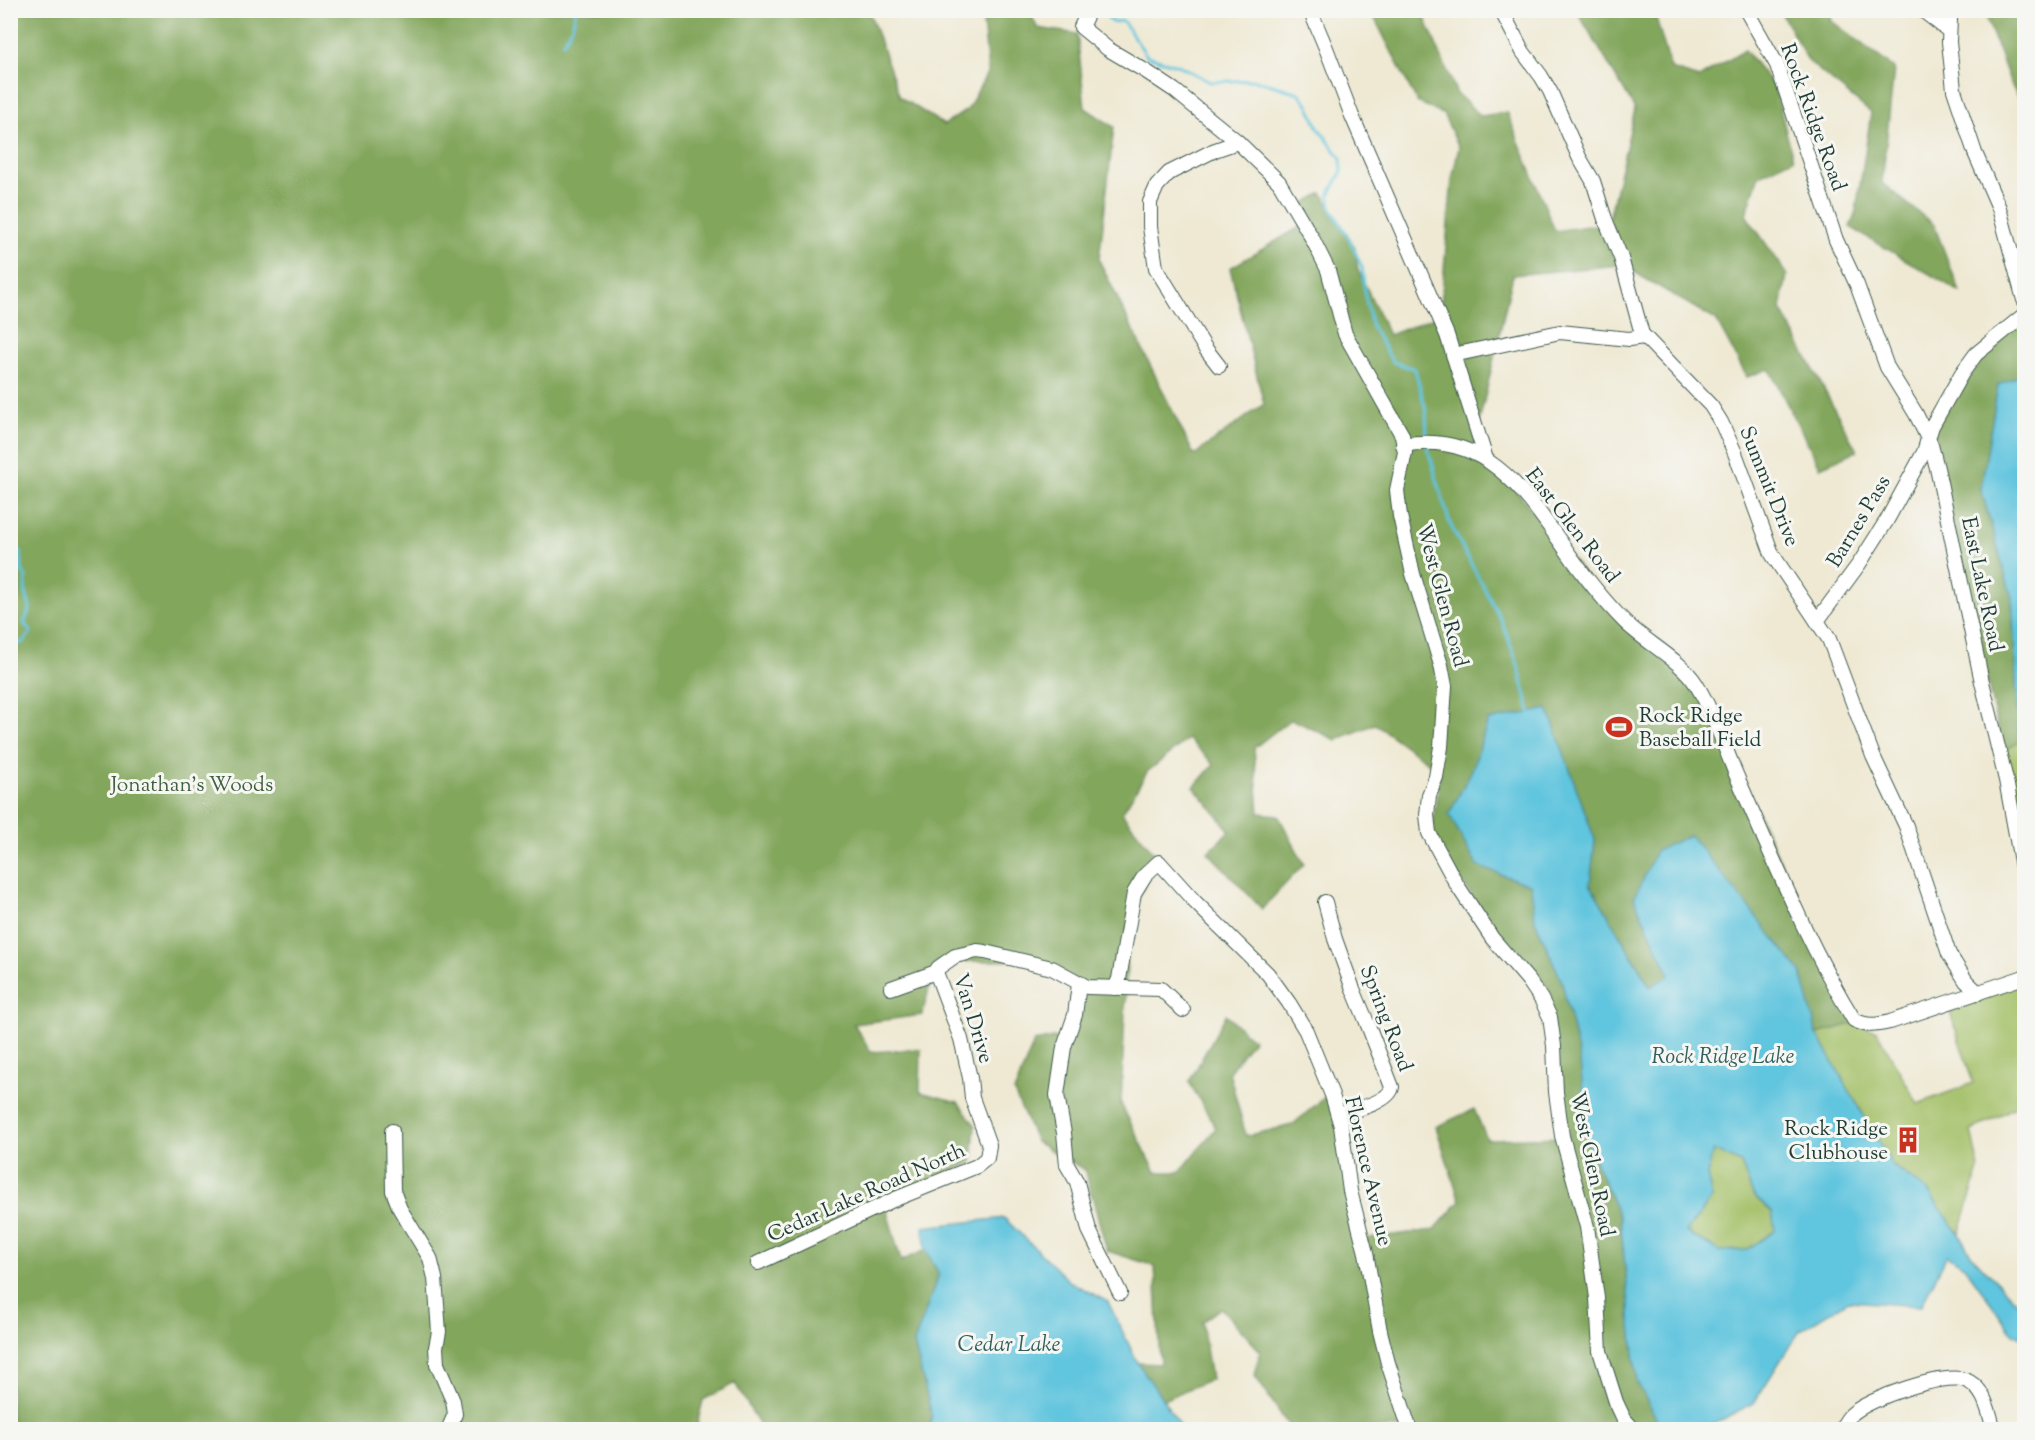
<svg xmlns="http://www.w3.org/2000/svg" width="2035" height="1440" font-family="'Sorts Mill Goudy',serif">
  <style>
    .green { fill: #a3bf66; stroke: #617e4d; stroke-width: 1.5 }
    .forest { fill: #82a65b; stroke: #507248; stroke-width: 1.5; fill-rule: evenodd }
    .water { fill: #61c5de; stroke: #408189; stroke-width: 1.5; fill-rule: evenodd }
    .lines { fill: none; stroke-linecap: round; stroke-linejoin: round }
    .stream { stroke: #61c5de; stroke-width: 3 }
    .minor-casing { stroke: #3e574c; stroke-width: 16 }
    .minor { stroke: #fff; stroke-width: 14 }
    .labels { text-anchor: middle; stroke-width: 6; stroke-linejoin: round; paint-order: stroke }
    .street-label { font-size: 21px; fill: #1f3d34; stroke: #f6f6f2 }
    .poi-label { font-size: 21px; fill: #1f3d34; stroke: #f6f6f2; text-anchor: start }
    .park-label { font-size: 21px; fill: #405e40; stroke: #f6f6f2 }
    .water-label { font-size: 22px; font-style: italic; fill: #305f5e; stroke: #f6f6f2 }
  </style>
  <rect width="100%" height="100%" fill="#f6f6f2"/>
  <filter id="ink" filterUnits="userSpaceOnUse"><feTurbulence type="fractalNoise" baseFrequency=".0167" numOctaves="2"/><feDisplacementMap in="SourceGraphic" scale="12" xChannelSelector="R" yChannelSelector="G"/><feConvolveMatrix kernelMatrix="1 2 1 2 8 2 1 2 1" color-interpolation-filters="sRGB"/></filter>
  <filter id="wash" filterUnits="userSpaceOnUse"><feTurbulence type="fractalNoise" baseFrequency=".008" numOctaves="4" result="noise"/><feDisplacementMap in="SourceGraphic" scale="24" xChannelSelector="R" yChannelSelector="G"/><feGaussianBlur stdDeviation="1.35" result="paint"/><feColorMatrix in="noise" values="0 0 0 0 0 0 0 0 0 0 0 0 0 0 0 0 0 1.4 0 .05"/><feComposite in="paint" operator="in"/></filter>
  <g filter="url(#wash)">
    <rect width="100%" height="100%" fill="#efe9d3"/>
    <g class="green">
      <polygon points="2019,742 2024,745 2024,860 2003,751"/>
      <polygon points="2024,982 2024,1102 1971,1131 1979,1169 1959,1234 1928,1191 1892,1165 1817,1034 1855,1023 1877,1031 1918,1104 1973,1083 1948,1006"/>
      <polygon points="1713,1150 1741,1163 1753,1195 1772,1212 1776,1231 1746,1250 1719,1251 1686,1232 1712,1198 1707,1175"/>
    </g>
    <g class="forest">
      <path d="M10 11H869L900 97 944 125 968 109 988 71 982 11H1029L1038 28 1077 34 1085 108 1114 127 1099 260 1194 455 1264 404 1230 268 1305 224 1296 208 1322 193 1355 248 1358 270 1389 335 1440 315 1452 179 1459 147 1443 114 1417 102 1371 11H1422L1457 94 1481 116 1507 112 1555 231 1608 223 1635 109 1577 11H1654L1671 69 1699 78 1745 50 1775 88 1793 159 1759 175 1746 215 1787 274 1781 309 1857 451 1820 467 1769 369 1747 377 1716 320 1622 265 1513 275 1475 440 1613 609 1697 681 1855 1023 1817 1034 1801 972 1634 898 1670 975 1651 988 1590 884 1595 840 1548 709 1488 721 1472 770 1449 814 1477 866 1531 885 1535 920 1562 982 1580 1061 1588 1144 1620 1218 1637 1382 1663 1429 1290 1428 1255 1376 1260 1351 1221 1308 1202 1322 1211 1379 1163 1400 1138 1363 1160 1364 1155 1266 1107 1251 1085 1170 1036 1142 1014 1092 1034 1042 1063 1036 1075 979 1035 960 936 962 922 1015 854 1024 871 1052 921 1049 920 1092 958 1102 975 1125 972 1162 885 1204 901 1261 926 1250 939 1274 914 1343 932 1416 929 1429H762L735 1383 703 1400 696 1429H11ZM1291 719 1336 740 1375 724 1440 771 1431 837 1546 1003 1569 1137 1487 1139 1474 1109 1436 1127 1460 1201 1434 1230 1361 1239 1331 1092 1292 1125 1246 1136 1229 1072 1253 1040 1226 1015 1189 1082 1216 1128 1180 1172H1156L1121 1104 1129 917 1158 858 1122 813 1147 772 1188 739 1214 764 1194 787 1230 831 1208 852 1262 909 1304 864 1278 815 1259 813 1254 748Z"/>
      <polygon points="1780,11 1839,11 1829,19 1894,68 1882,183 1934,225 1960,292 1850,227 1856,211 1871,113 1809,62"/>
      <polygon points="1984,11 2024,11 2024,104 2012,87"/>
      <polygon points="2024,316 2024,373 1998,386 1981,489 2012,598 2019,742 2003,751 1931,434 1971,357"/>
    </g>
    <g class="water">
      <polygon points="2024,373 2024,745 2019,742 2012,598 1981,489 1998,385"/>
      <path d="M1548 709 1595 840 1590 884 1650 987 1670 975 1634 898 1656 851 1690 835 1801 972 1817 1034 1892 1165 1928 1191 1959 1234 1972 1256 2024 1310V1339L2011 1331 1965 1267 1947 1255 1921 1306 1848 1301 1799 1331 1754 1403 1704 1429H1662L1637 1382 1620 1218 1588 1144 1580 1061 1562 982 1535 920 1531 885 1477 866 1449 814 1472 770 1488 721ZM1713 1150 1741 1163 1753 1195 1772 1212 1775 1231 1746 1250 1719 1251 1686 1232 1712 1198 1707 1175Z"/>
      <polygon points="1004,1218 1069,1281 1108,1302 1138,1363 1183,1429 929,1429 932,1416 914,1343 939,1274 926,1250 923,1227"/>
    </g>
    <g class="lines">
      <g class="stream">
        <polyline points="1101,10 1112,22 1123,21 1147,56 1180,66 1210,82 1255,80 1299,93 1308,104 1319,129 1341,158 1342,171 1329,195 1331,208 1349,238 1362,267 1365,295 1372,327 1393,362 1415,369 1426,411 1427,440"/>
        <polyline points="563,43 572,27 576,10"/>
        <polyline points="1427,446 1450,524 1502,622 1518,665 1530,712"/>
        <polyline points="10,545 21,552 22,570 26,578 25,590 30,608 24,623 31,632 23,642 16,644 14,651 10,653"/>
        <polyline points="10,662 10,663"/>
        <polyline points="10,844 14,849 10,850"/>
      </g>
    </g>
  </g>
  <g filter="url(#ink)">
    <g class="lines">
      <g class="minor-casing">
        <g id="minor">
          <polyline points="1089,10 1081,27 1108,49 1147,72 1174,90 1238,142 1279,182 1312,238 1328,270 1345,334 1402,435 1405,452 1397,490 1400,516 1413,574 1441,665 1445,686 1441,747 1436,777 1429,795 1427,815 1429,833 1457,885 1492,938 1529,981 1541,999 1550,1017 1554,1046 1556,1092 1562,1136 1587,1227 1597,1298 1600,1351 1616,1402 1624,1419 1634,1430"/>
          <polyline points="1310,10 1326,48 1352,116 1447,335 1486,459"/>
          <polyline points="1501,10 1523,52 1541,76 1550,91 1579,157 1593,181 1605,219 1621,258 1642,334 1711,406 1721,422 1735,453 1772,554 1829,639 1873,756 1906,826 1949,954 1966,981 1978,993"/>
          <polyline points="1746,10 1777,65 1836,240 1857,285 1887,367 1916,414 1931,445 1937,468 1982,682 2006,780 2024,878"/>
          <polyline points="1922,10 1949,31"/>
          <polyline points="1947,10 1950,20 1949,42 1954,90 1975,153 1999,208 2024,300"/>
          <polyline points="1453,355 1560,332 1629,339 1644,337"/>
          <polyline points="1219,366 1205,348 1156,268 1150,227 1150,202 1157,186 1169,173 1215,150 1238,142"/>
          <path d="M1403 445C1484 430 1524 490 1564 547 1582 573 1602 599 1624 621 1645 642 1681 660 1696 684 1714 713 1724 747 1738 779 1774 860 1808 945 1854 1020 1868 1027 1876 1025 1890 1022L2024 977"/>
          <polyline points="1817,621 1859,564 1887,520 1924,452 1932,426 1962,373 1976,354 2024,315"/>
          <path d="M1325 902 1335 939 1353 989 1366 1020 1392 1087C1390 1102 1352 1111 1338 1115"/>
          <polyline points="1079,984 1075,1015 1064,1047 1057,1095 1064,1133 1067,1165 1077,1182 1089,1230 1120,1293"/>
          <polyline points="891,988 936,972"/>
          <polyline points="1115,988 1119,979 1134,893 1145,875 1159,862 1195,902 1268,974 1289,1003 1306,1031 1332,1095 1341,1126 1350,1191 1366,1253 1380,1331 1388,1363 1410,1430"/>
          <polyline points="392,1131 393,1191 400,1209 430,1258 435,1278 439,1332 436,1347 437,1364 453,1401 455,1414 448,1430"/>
          <polyline points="758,1263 893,1200 977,1166 987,1158 989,1145 972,1098 970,1078 961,1039 936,972 938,968 955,956 977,951 985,952 1052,968 1087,987 1161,989 1183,1010"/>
          <path d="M1841 1430C1844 1424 1847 1418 1852 1414 1868 1399 1943 1372 1965 1380 1984 1386 1989 1412 1994 1430"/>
        </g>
      </g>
      <use href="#minor" class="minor"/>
    </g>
  </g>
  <defs>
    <g id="stadium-bare" transform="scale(2.07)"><path d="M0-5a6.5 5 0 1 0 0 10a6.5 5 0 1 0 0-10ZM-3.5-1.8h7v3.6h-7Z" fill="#c8321e" stroke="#f6f6f2" stroke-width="2.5" paint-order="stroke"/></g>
    <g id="building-bare" transform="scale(2.07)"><path d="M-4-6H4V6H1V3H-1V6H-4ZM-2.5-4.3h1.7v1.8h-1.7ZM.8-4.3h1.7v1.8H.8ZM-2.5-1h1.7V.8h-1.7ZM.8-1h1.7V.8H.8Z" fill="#c8321e" stroke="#f6f6f2" stroke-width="2.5" paint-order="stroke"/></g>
  </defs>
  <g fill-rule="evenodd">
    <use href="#stadium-bare" x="1619" y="727"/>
    <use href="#building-bare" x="1908" y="1140"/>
  </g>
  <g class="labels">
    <g class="street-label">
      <text transform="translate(1814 117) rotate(70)" y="7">Rock Ridge Road</text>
      <text transform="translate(1770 486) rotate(68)" y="7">Summit Drive</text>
      <text transform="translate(1858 521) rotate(-59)" y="7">Barnes Pass</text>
      <text transform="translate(1573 525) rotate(52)" y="7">East Glen Road</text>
      <text transform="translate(1983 584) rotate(78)" y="7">East Lake Road</text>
      <text transform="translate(1443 595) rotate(75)" y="7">West Glen Road</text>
      <text transform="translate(974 1018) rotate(73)" y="7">Van Drive</text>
      <text transform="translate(1387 1018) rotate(69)" y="7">Spring Road</text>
      <text transform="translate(1593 1164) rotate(78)" y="7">West Glen Road</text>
      <text transform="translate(1369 1171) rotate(77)" y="7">Florence Avenue</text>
      <text transform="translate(866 1192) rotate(-24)" y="7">Cedar Lake Road North</text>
    </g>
    <g class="poi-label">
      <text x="1639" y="722">Rock Ridge<tspan x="1639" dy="24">Baseball Field</tspan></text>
      <text x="1888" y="1135" text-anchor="end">Rock Ridge<tspan x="1888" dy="24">Clubhouse</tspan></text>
    </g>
    <g class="park-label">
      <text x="192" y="791">Jonathan's Woods</text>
    </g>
    <g class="water-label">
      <text x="1723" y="1063">Rock Ridge Lake</text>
      <text x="1009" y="1351">Cedar Lake</text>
    </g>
  </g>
  <rect width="2035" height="1440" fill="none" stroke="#f6f6f2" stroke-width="36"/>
</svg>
